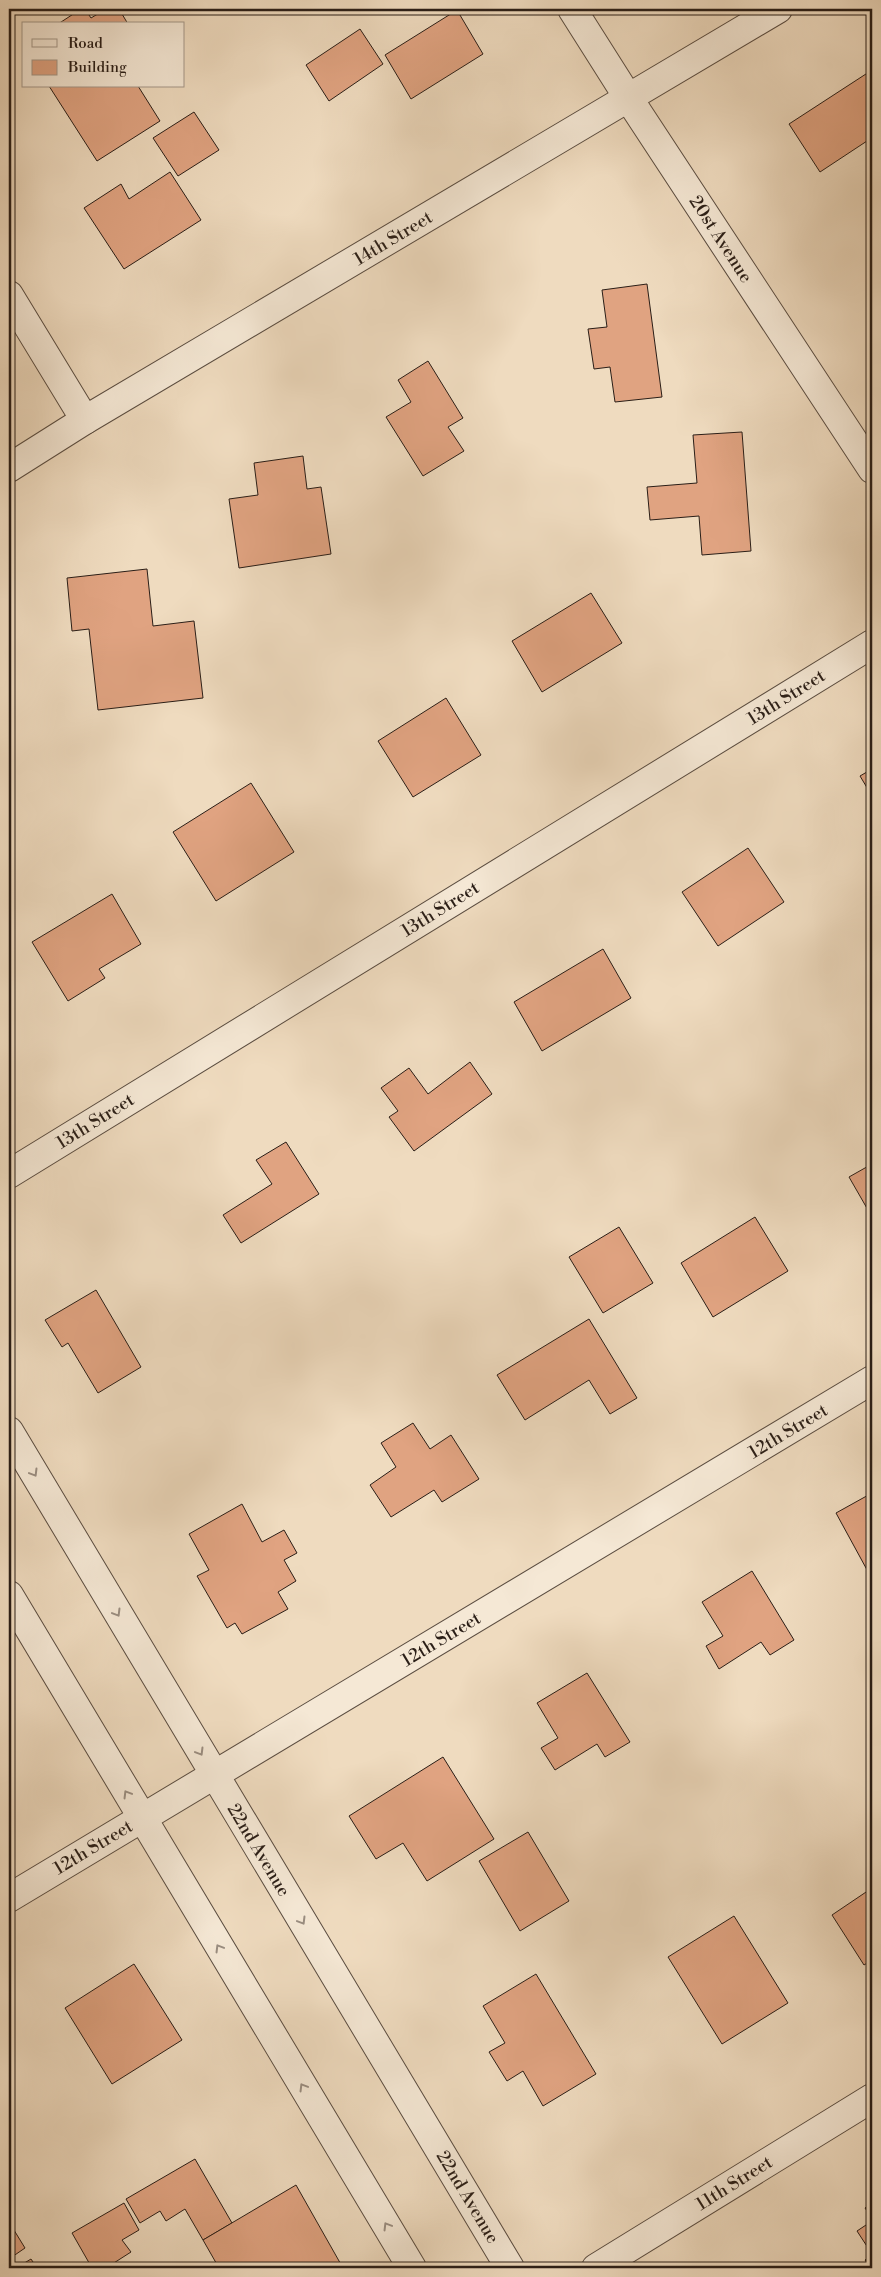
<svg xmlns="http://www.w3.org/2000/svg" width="881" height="2277" font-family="'Libre Bodoni',serif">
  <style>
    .building { fill: #e0a381; stroke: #2a1e17 }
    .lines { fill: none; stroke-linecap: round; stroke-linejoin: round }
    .minor-casing { stroke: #5b4d41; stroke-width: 30 }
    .minor { stroke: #f5e8d5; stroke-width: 28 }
    .oneway { stroke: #9a8d80 }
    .labels { text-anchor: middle; stroke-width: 4.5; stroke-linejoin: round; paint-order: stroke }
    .street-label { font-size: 18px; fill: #2a1e17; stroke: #f5e8d5 }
  </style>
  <rect width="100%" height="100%" fill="#efdbbf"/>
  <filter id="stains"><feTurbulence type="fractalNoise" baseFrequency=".004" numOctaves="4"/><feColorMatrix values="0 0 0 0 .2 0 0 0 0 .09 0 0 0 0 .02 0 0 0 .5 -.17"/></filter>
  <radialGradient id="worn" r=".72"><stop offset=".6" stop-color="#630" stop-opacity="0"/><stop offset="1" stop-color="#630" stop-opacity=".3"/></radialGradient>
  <g class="building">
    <polygon points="81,9 85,9 91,18 106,9 119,9 128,24 58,24"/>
    <polygon points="457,10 483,54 411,99 385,55"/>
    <polygon points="360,29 383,64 329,101 306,65"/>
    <polygon points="869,72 872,77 872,149 867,141 820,172 789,124"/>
    <polygon points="49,86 138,86 160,121 97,161"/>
    <polygon points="194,112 219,150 178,176 153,138"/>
    <polygon points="170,172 201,220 124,269 84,208 121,184 129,199"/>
    <polygon points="647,284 662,397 615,402 610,367 594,369 588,329 607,327 602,290"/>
    <polygon points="428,361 463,418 448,427 464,451 423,476 386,417 411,402 398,380"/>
    <polygon points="742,432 751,551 702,555 699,516 650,520 647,487 697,483 693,435"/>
    <polygon points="303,456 307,489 321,487 331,554 239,568 229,499 258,495 254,463"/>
    <polygon points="147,569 153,626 194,621 203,698 98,710 89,629 72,631 67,578"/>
    <polygon points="591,593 622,643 542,692 512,641"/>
    <polygon points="446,698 481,755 413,797 378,741"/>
    <polygon points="872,769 872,796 860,776"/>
    <polygon points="251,783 294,852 216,901 173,832"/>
    <polygon points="748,848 784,902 718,946 682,892"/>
    <polygon points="112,894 141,944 99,969 105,978 68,1001 32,942"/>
    <polygon points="603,949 631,998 542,1051 514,1002"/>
    <polygon points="470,1062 492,1094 414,1151 389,1117 398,1111 381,1088 409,1068 428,1094"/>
    <polygon points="286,1142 319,1194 241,1243 223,1215 272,1184 256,1160"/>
    <polygon points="872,1164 872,1217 849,1177"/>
    <polygon points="755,1217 788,1271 713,1317 681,1263"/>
    <polygon points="619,1227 653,1283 603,1313 569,1257"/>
    <polygon points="96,1290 141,1367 98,1393 68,1343 62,1347 45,1320"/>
    <polygon points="589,1319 637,1398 610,1414 589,1380 525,1420 497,1375"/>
    <polygon points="413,1423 430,1449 451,1435 479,1479 442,1502 434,1490 391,1517 370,1485 396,1467 381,1443"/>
    <polygon points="872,1493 872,1579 836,1513"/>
    <polygon points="242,1504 262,1542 284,1530 297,1553 284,1560 296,1581 278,1592 288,1609 242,1634 235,1623 227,1628 197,1576 209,1570 189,1534"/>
    <polygon points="752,1571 794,1640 770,1655 761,1642 719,1669 706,1646 723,1636 702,1602"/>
    <polygon points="587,1673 630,1742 605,1757 597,1744 555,1770 541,1748 558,1738 537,1703"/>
    <polygon points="443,1757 494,1839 427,1881 403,1843 376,1859 349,1816"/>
    <polygon points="528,1832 569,1901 520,1931 479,1861"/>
    <polygon points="872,1888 872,1960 864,1965 832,1915"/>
    <polygon points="734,1916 788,2003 722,2044 668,1957"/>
    <polygon points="134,1964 182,2040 112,2084 65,2008"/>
    <polygon points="536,1974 596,2074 543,2106 523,2071 507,2081 489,2052 505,2043 483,2006"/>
    <polygon points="195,2159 232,2223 203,2240 185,2209 166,2221 160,2211 140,2223 126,2199"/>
    <polygon points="296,2185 343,2268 219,2268 203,2240"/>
    <polygon points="124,2203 139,2230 122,2240 131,2252 106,2268 92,2268 72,2233"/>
    <polygon points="872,2203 872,2218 865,2208"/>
    <polygon points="872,2221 872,2254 857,2231"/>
    <polygon points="9,2222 25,2248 9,2259"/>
    <polygon points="872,2255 872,2268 871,2268 865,2260"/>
    <polygon points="31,2259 37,2268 16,2268"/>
  </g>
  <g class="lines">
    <g class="minor-casing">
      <g id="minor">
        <polyline points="572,9 629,99 872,469"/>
        <polyline points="9,295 85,420"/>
        <polyline points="9,468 85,420 778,9"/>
        <polyline points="9,1174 872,644"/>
        <polyline points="9,1431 510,2268"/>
        <polyline points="9,1595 412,2268"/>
        <polyline points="9,1898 872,1380"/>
        <polyline points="596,2268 872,2098"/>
      </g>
    </g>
    <use href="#minor" class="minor"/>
  </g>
  <defs><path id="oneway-chevron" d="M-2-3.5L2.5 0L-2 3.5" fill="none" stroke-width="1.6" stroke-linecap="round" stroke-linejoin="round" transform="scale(1.25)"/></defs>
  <g class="oneway">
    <use href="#oneway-chevron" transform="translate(34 1473) rotate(59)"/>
    <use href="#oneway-chevron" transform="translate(117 1613) rotate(59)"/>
    <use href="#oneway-chevron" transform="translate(200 1752) rotate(59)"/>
    <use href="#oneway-chevron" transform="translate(127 1794) rotate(-121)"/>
    <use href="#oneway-chevron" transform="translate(302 1921) rotate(59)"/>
    <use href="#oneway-chevron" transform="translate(219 1948) rotate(-121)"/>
    <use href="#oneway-chevron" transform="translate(303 2087) rotate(-121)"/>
    <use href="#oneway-chevron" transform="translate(387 2226) rotate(-121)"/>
  </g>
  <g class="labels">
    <g class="street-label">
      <text transform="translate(393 238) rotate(-31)" y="6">14th Street</text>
      <text transform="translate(721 239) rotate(57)" y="6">20st Avenue</text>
      <text transform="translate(786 697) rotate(-32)" y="6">13th Street</text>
      <text transform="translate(440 909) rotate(-32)" y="6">13th Street</text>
      <text transform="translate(95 1121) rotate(-32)" y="6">13th Street</text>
      <text transform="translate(788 1431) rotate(-31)" y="6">12th Street</text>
      <text transform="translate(441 1639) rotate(-31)" y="6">12th Street</text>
      <text transform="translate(93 1847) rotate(-31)" y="6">12th Street</text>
      <text transform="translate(259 1850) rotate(59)" y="6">22nd Avenue</text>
      <text transform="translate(734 2183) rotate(-32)" y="6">11th Street</text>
      <text transform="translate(468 2197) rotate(59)" y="6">22nd Avenue</text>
    </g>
  </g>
  <rect width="881" height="2277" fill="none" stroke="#efdbbf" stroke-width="30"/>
  <rect x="10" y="10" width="861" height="2257" fill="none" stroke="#2a1e17" stroke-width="2.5"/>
  <rect x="15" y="15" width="851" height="2247" fill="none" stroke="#2a1e17"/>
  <rect x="22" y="22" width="162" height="65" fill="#f5e8d5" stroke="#a49789"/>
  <rect x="32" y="39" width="25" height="8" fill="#f5e8d5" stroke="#a49789"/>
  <text x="68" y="48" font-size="15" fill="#2a1e17">Road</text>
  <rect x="32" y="60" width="25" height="15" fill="#e0a381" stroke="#a49789"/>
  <text x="68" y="72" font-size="15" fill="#2a1e17">Building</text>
  <rect width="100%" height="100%" filter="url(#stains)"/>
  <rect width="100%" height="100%" fill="url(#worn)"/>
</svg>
